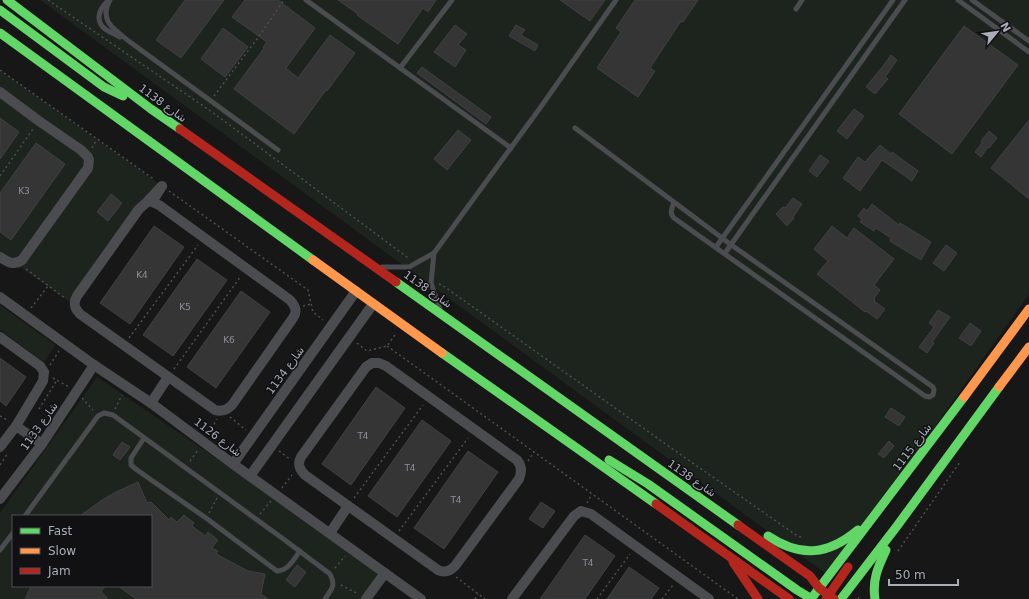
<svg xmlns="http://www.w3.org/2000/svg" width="1029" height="599" font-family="'DejaVu Sans',Cairo,sans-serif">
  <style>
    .green { fill: #1d241e; fill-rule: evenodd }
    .building { fill: #353536; stroke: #3f4043 }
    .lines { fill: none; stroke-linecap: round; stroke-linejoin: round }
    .path { stroke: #4d4e52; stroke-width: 1.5; stroke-dasharray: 2 3; stroke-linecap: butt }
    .lane { stroke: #4b4c50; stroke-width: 5 }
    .street { stroke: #4b4c50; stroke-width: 10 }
    .fast { stroke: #63d668; stroke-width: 9 }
    .slow { stroke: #ff974d; stroke-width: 9 }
    .jam { stroke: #b3261e; stroke-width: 9 }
    .labels { text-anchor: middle; stroke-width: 3; stroke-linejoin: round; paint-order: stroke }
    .number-label { font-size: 9px; fill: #8b8f98 }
    .street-label { font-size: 11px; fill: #a8adb8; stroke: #111113 }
  </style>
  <rect width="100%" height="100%" fill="#171717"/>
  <g class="green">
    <polygon points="40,0 1029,0 1029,294 829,576"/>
    <polygon points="0,70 162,186 74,305 0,253"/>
    <polygon points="0,305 55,345 44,362 0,330"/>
    <path d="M97 377 385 573 367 599H0V513ZM13 516H151V586H13Z"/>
  </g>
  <g class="building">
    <polygon points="185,0 224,0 181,58 156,40"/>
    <polygon points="245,0 278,0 315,28 286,68 298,78 330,35 355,53 327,91 326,90 294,134 234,89 264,48 263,47 267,42 232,17"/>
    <polygon points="338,0 436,0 428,12 423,8 398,44 357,15 358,14"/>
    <polygon points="560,0 605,0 590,21"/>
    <polygon points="635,0 698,0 683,22 681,21 650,68 655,71 638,97 597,68 621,32 616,28"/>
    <polygon points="455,25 467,34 458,45 466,50 455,67 434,52"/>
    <polygon points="516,25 525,30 521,35 538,45 535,51 509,36"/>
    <polygon points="964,26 1018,65 952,154 899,114"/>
    <polygon points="223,28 248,47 225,77 201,59"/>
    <polygon points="891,55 897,60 885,77 888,79 875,94 866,87 883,66"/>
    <polygon points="422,67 491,117 486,124 417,73"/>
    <polygon points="854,109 864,116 847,139 837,131"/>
    <polygon points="0,118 19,132 0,159"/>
    <polygon points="1029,120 1029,199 991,168"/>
    <polygon points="458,130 471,140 447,170 434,159"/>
    <polygon points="989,131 997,138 989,148 988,147 981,157 975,152 982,143 981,141"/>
    <polygon points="36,143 65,164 11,240 0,232 0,193"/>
    <polygon points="880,145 891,154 892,152 918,171 912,181 882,160 860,191 843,178 858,157 865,162"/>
    <polygon points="820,155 829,161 817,177 809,171"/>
    <polygon points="111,194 122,203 108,221 97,212"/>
    <polygon points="793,198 802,204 793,217 794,218 787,226 776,214 783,207 785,208"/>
    <polygon points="872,204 899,225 900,223 931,242 921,260 890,241 891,238 876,228 874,231 860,222 862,219 858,216 864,208 867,211"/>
    <polygon points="154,226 184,247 130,324 100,303"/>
    <polygon points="832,226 847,238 854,228 894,259 874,285 880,290 874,298 875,299 874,301 885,309 877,319 866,311 865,312 817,274 828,261 814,249"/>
    <polygon points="946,245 957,253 944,271 933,263"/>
    <polygon points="197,259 227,280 173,356 143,335"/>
    <polygon points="241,291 270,312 216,388 187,367"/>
    <polygon points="938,310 950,317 932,342 934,343 927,353 919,347 934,327 929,323"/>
    <polygon points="970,323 981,331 971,346 959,338"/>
    <polygon points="0,358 26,377 6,406 0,401"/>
    <polygon points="376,387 405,408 351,485 322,464"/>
    <polygon points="891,408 905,417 899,426 885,417"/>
    <polygon points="422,420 451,441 397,517 368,496"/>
    <polygon points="889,441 894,446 884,458 878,454"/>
    <polygon points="122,442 130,447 120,460 113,455"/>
    <polygon points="468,451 498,472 444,549 414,528"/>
    <polygon points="138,482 147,503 151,502 169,520 171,517 177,522 184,515 194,523 192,526 205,536 208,532 218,540 212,548 218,551 216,554 248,571 265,574 261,594 268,599 136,599 118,586 151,586 151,516 80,516 102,500 116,492"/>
    <polygon points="541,502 555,511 543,528 529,519"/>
    <polygon points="585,535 615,556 585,599 540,599"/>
    <polygon points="297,565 306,572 295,587 286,580"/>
    <polygon points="629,567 659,588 651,599 607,599"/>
    <polygon points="31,586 106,586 101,591 108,599 25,599"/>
  </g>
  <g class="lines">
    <g class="path">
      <polyline points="48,0 212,112 407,257 407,260"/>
      <polyline points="0,70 155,180"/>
      <polyline points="214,96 257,39 284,0"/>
      <polyline points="92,148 97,139"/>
      <polyline points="0,176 33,129"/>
      <polyline points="169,191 308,290 313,312 323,320"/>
      <polyline points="26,269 66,299"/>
      <polyline points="439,284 442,285 684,457 796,535 803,538"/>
      <polyline points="303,306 311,304"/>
      <polyline points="31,308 48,286"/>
      <polyline points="129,338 198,245"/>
      <polyline points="357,343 367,351 387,346 395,335"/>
      <polyline points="387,346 738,599"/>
      <polyline points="50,365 59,351"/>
      <polyline points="174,369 241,276"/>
      <polyline points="53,378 69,387"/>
      <polyline points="82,398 93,410"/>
      <polyline points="39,409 57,380"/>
      <polyline points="115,409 122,395"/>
      <polyline points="0,416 9,421"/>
      <polyline points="230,417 246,430"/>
      <polyline points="209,433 217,419"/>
      <polyline points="279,451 291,460"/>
      <polyline points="190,461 198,450"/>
      <polyline points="528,461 534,452"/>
      <polyline points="0,465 8,453"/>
      <polyline points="282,488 292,475"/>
      <polyline points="354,498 423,405"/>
      <polyline points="587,503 592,494"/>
      <polyline points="209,513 217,498"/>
      <polyline points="260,514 271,501"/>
      <polyline points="399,531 468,438"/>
      <polyline points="898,551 960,462"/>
      <polyline points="335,568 345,556"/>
      <polyline points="456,577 485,599"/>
      <polyline points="341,585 358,594"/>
      <polyline points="475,599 478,594"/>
      <polyline points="597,599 630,554"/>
      <polyline points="662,599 673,585"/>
      <polyline points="858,599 859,597"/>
    </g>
    <g class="lane">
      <path d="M110 0C98 21 115 30 130 42L278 150"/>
      <polyline points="306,0 511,148"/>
      <polyline points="958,0 1029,52"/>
      <polyline points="972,0 1029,41"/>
      <path d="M108 1C100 8 94 20 105 29 109 32 115 34 120 37"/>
      <polyline points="796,9 802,0"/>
      <polyline points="400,68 452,0"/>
      <path d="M575 128 722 238 730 244 933 387 934 390 933 395 929 397 925 396 674 218C669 213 672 208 674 202"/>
      <polyline points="716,247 893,0"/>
      <polyline points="434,253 431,283 440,309"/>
      <polyline points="725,253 905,0"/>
      <polyline points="382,267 409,267 434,253 540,108 616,0"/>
      <path d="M144 438 131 458V465L137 470 206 518 277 571C288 571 294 559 300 551"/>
      <path d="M25 516 98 416 104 413 113 415 282 538 330 574C336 586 332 588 325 599"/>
      <polyline points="0,550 13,533"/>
    </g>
    <g class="street">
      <path d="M0 92 39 121 81 150 88 157 89 160 88 168 22 260C13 266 8 262 0 257"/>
      <path d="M162 186 152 202 159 205 290 300C295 306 298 311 293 318L232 405C227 410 222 412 215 410L80 314C74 308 73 303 77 296L139 209 146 203Z"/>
      <polyline points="0,297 94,365 151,403 233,464 421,599"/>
      <polyline points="0,337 40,366 44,372 43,381 16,426 0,447"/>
      <path d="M372 363H379L386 366 517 460C522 466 522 472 519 479L455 566C450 571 444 573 438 570L305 475C299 469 297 464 301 457L366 367Z"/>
      <polyline points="151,403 168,377"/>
      <polyline points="16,426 42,444"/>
      <polyline points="233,464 356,291"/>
      <polyline points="250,476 373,304"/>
      <polyline points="0,499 42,444 94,365"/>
      <polyline points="330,533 348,506"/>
      <polyline points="366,599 385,573"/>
      <polyline points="512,599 574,516 581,511 591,514 709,599"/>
    </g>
    <g class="fast">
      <polyline points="7,0 151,109 180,129"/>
      <polyline points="0,10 104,87 123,96"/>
      <polyline points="0,33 313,260"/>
      <polyline points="396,282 738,525"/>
      <polyline points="442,353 656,504"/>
      <polyline points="609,460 648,484 797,590 812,599"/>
      <path d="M768 536C801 558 828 555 858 530"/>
      <polyline points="811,599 964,397"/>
      <polyline points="841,599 897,526 999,387"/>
      <path d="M875 599C872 580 878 567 886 550"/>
    </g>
    <g class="slow">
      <polyline points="313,260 442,353"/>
      <polyline points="999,387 1029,347"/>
      <polyline points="964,397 1029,309"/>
    </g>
    <g class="jam">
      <polyline points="180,129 396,282"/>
      <polyline points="656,504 789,599"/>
      <polyline points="738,525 810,576 819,588 834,599"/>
      <polyline points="733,562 758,599"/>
      <polyline points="826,599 848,567"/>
    </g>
  </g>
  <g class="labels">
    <g class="number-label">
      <text x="24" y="194">K3</text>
      <text x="142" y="278">K4</text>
      <text x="185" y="310">K5</text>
      <text x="229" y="343">K6</text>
      <text x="363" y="439">T4</text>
      <text x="410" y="471">T4</text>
      <text x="456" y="503">T4</text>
      <text x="588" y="566">T4</text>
    </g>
    <g class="street-label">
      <text transform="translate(163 103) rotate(36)" y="4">شارع 1138</text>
      <text transform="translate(428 289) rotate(35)" y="4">شارع 1138</text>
      <text transform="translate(285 370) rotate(-54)" y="4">شارع 1134</text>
      <text transform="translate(39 426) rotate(-55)" y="4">شارع 1133</text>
      <text transform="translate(218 437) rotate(37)" y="4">شارع 1126</text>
      <text transform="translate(912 447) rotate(-53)" y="4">شارع 1115</text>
      <text transform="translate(692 478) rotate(35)" y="4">شارع 1138</text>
    </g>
  </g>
  <rect x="12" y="515" width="140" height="72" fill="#111113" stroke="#4d4f55"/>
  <rect x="20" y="528" width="20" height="6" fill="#63d668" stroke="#4d4f55"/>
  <text x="48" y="535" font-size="12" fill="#a8adb8">Fast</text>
  <rect x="20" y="548" width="20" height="6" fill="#ff974d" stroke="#4d4f55"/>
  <text x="48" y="555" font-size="12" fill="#a8adb8">Slow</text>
  <rect x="20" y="568" width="20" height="6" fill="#b3261e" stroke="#4d4f55"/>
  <text x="48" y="575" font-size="12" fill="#a8adb8">Jam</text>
  <g transform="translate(997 32) rotate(61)" stroke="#111113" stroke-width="3" paint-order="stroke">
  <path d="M0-3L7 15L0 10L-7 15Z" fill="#a8adb8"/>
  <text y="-6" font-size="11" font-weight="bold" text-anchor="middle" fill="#a8adb8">N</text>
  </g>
  <path d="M889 579v6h69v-6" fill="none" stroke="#a8adb8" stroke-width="2"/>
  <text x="895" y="579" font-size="12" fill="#a8adb8" stroke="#111113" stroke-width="3" paint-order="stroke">50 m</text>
</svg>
